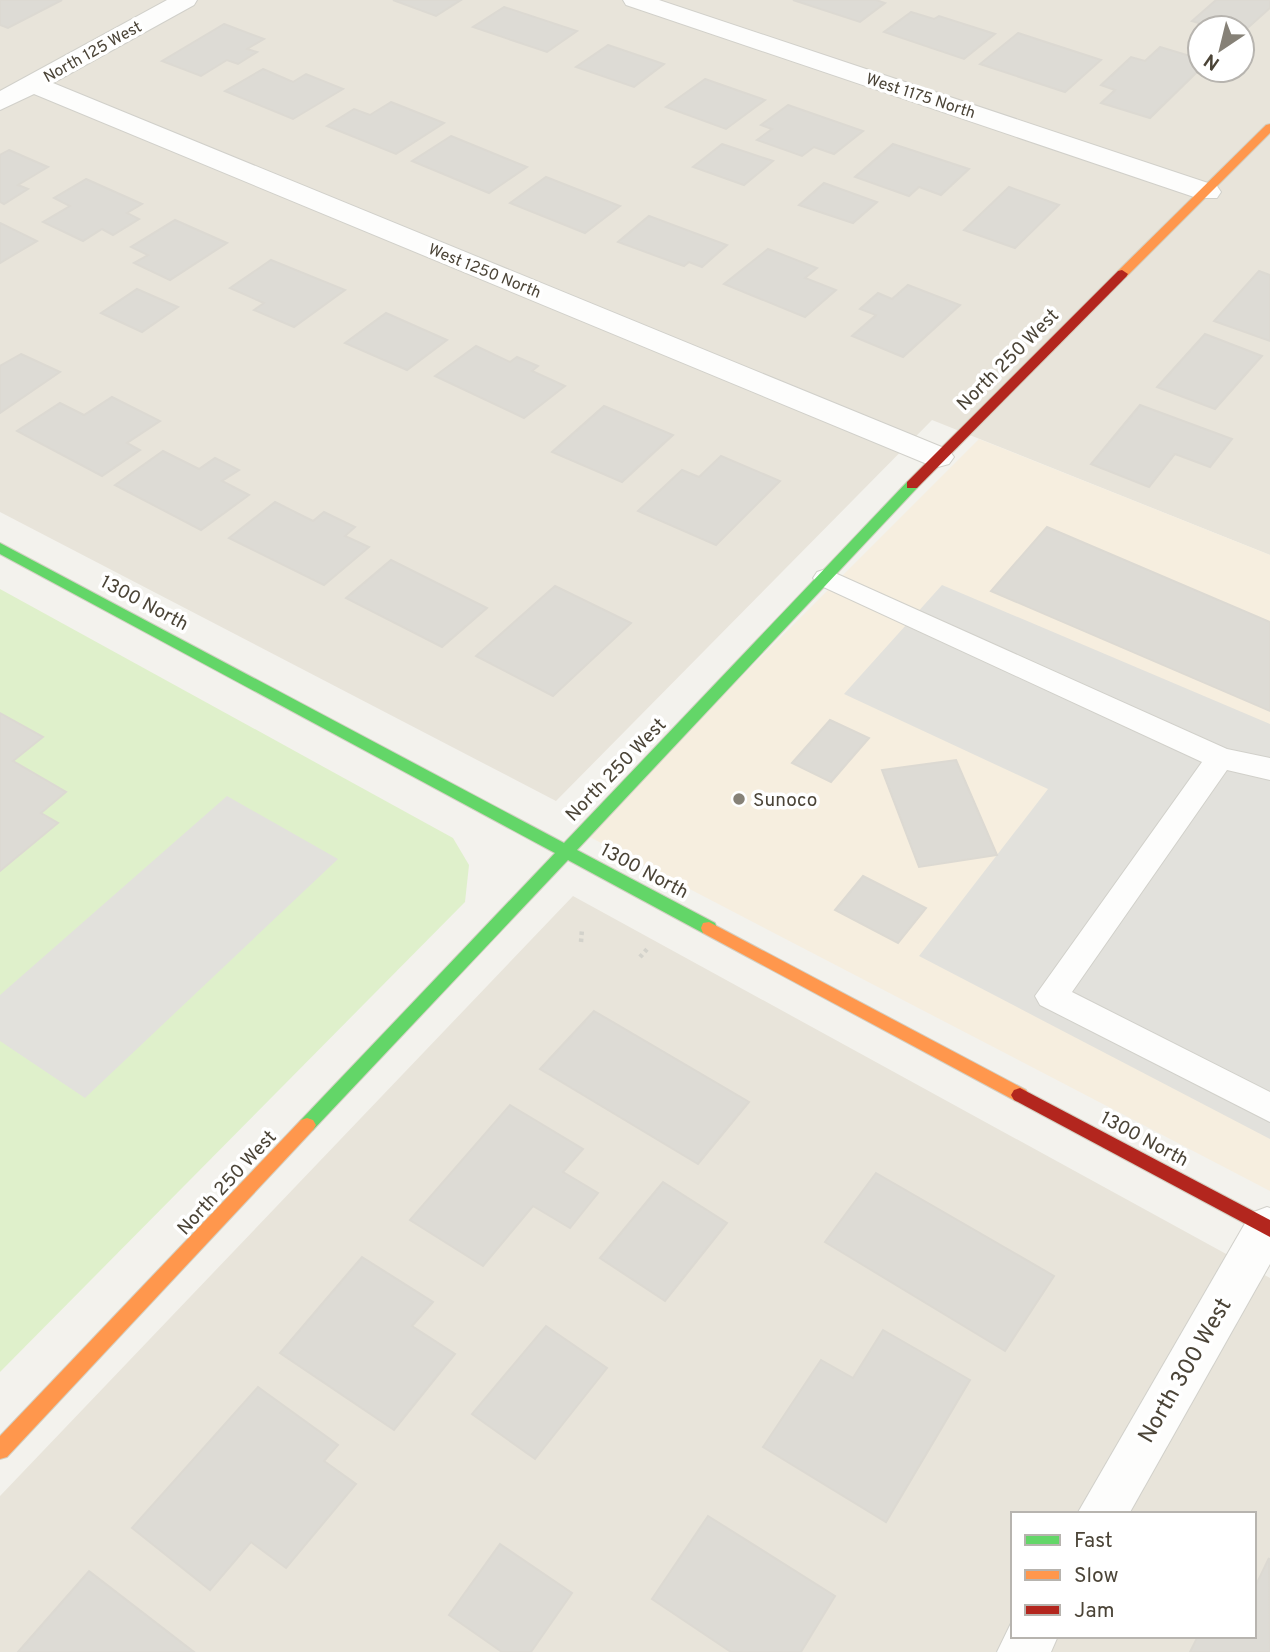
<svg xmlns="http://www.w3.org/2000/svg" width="1270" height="1652" font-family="Overpass,sans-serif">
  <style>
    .residential { fill: #e8e4da; fill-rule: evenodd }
    .commercial { fill: #f6eedf }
    .green { fill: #dff0cb }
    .parking { fill: #e2e1dc }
    .building { fill: #dddbd5; stroke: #dcd9d2; stroke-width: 2 }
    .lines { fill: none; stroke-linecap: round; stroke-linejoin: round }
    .lane-casing { stroke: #d1d0ca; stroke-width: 2 }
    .street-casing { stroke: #d1d0ca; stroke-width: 2 }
    .fast-casing { stroke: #d3d0c3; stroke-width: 2 }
    .slow-casing { stroke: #d3d0c3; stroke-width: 2 }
    .jam-casing { stroke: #d3d0c3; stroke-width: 2 }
    .path { stroke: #d3d2cb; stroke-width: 4.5; stroke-dasharray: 3.5 3.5; stroke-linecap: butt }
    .lane { fill: #fdfdfc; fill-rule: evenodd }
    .street { fill: #fdfdfc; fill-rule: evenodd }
    .fast { fill: #63d668; fill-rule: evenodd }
    .slow { fill: #ff974d; fill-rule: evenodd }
    .jam { fill: #b3261e; fill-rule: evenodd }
    .poi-dot { fill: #868177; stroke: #fff; stroke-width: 2.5 }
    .labels { text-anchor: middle; stroke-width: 7; stroke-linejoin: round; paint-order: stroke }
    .far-street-label { font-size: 16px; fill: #4b4437; stroke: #fff }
    .street-label { font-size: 19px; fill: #4b4437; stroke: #fff }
    .poi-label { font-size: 19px; fill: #4b4437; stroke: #fff; text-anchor: start }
    .near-street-label { font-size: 23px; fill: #4b4437; stroke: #fff }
  </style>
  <rect width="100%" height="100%" fill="#f3f2ed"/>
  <g class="residential">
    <path d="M0 0H1270V555L932 420 556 801 0 512ZM1200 28H1242V70H1200Z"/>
    <path d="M573 896 1270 1278V1652H0V1496ZM1013 1514H1254V1636H1013Z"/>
  </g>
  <polygon class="commercial" points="979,439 1270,555 1270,1191 584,834"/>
  <polygon class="green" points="0,589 453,838 469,865 465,902 0,1372"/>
  <g class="parking">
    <polygon points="942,585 1270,724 1270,1139 919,956 1048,789 844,694"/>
    <polygon points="227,796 338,859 85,1098 0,1041 0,995"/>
  </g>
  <g class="building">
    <polygon points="0,0 62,0 8,28 0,25"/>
    <polygon points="393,0 461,0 436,16"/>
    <polygon points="793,0 876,0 885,3 860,22"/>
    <polygon points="1216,0 1270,0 1270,8 1242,33 1242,28 1215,28 1192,21"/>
    <polygon points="504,7 577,31 547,52 473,27"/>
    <polygon points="911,12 934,19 939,16 995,34 964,59 884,32"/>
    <polygon points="224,24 264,39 247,49 257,52 238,64 227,60 201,76 162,61"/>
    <polygon points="1018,33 1101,60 1065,92 980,64"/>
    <polygon points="608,45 664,64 634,87 576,67"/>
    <polygon points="1160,47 1200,59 1200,69 1150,118 1101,103 1115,90 1101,85 1131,57 1145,61"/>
    <polygon points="263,69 293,82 306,74 343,89 293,119 225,91"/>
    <polygon points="705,79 765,100 726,129 666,107"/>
    <polygon points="391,102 444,123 396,154 327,126 354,109 370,115"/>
    <polygon points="788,105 863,131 834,154 814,147 802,156 757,140 772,129 761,125"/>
    <polygon points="451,136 527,167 489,193 412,161"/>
    <polygon points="722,144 773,161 744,185 693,167"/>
    <polygon points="893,144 969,169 941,195 919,187 909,196 855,177"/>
    <polygon points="9,150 48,167 18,185 28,189 4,204 0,202 0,155"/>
    <polygon points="546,177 620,206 585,233 510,203"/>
    <polygon points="86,179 142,204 127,213 139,219 113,235 102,229 83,241 43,222 70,206 54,198"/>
    <polygon points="824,183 877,202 853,223 799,205"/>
    <polygon points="1009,187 1059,205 1015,248 964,230"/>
    <polygon points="649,216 727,245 702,267 689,262 684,266 618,242"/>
    <polygon points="175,220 227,243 170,280 134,263 148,255 131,247"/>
    <polygon points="0,223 37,241 0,263"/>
    <polygon points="768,249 817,268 805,278 836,290 805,317 724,284"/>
    <polygon points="271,260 345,290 294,327 254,310 264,303 230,288"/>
    <polygon points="1259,271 1270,275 1270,341 1214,321"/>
    <polygon points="908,285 960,305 903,357 852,336 876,315 860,309 878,293 892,299"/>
    <polygon points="137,289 178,307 142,332 101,313"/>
    <polygon points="386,313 447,340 407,370 345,343"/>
    <polygon points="1205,334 1262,356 1215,409 1157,387"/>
    <polygon points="476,346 510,362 517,357 538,366 532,371 565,386 524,418 435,376"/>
    <polygon points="21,354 60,372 0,413 0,366"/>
    <polygon points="112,397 160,421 127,443 140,450 102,476 17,431 60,403 84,415"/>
    <polygon points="1140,405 1232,439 1210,467 1175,454 1149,487 1091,464"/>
    <polygon points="604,406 673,435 622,482 552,452"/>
    <polygon points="163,451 199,469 215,458 239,470 222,481 249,495 201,530 115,485"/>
    <polygon points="721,456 780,481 716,545 638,511 682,470 699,477"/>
    <polygon points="275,502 313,521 324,512 355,527 345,536 369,547 324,585 229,538"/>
    <polygon points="1047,527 1270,622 1270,711 991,591"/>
    <polygon points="391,560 487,608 442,647 346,598"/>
    <polygon points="555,586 631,623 553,696 476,656"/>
    <polygon points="0,713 43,737 13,761 66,792 41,813 58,823 0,871"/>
    <polygon points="830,720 869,738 831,782 792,763"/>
    <polygon points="956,760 997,855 919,867 882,770"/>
    <polygon points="863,876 926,908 898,943 835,910"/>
    <polygon points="594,1011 749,1102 698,1164 540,1069"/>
    <polygon points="510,1105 583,1149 563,1172 598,1193 570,1228 533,1206 483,1266 410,1220"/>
    <polygon points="876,1173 1054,1276 1005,1351 825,1242"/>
    <polygon points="663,1182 727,1223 665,1301 600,1258"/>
    <polygon points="362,1257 433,1302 412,1326 455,1354 394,1430 280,1353"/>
    <polygon points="546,1326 607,1368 535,1459 472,1414"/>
    <polygon points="883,1330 970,1380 886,1522 763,1447 821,1360 853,1378"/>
    <polygon points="258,1387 338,1445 324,1461 356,1484 286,1568 251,1542 210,1590 132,1528"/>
    <polygon points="708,1516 835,1596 801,1652 731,1652 652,1599"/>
    <polygon points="500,1544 572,1593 531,1652 502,1652 449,1615"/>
    <polygon points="1269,1558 1270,1652 1190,1652 1198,1636 1254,1636 1254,1589"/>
    <polygon points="89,1571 194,1652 18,1652"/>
  </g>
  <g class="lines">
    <g class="lane-casing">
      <polygon id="lane" points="826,569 1227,749 1270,758 1270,780 1227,770 1072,992 1270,1092 1270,1122 1040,1005 1035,996 1202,762 817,584 813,578 817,572"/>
    </g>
    <g class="street-casing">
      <g id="street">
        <polygon points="167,0 197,0 194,5 53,83 949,450 954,457 949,464 938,467 927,464 34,94 0,110 0,91"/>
        <polygon points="623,0 659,0 1217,186 1221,192 1217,198 1197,198 626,5"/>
        <polygon points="1267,1207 1270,1208 1270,1264 1129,1514 1077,1514 1251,1213"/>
        <polygon points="1013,1619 1013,1636 1058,1636 1051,1652 997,1652"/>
      </g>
    </g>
    <g class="fast-casing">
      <polygon id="fast" points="912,481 919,485 917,488 577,850 715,923 717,928 715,933 703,933 568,860 313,1130 307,1132 301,1130 298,1125 301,1120 555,853 0,554 0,543 564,843 907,482"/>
    </g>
    <g class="slow-casing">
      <g id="slow">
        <polygon points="1270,124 1270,133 1126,277 1118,277 1118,271 1266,125"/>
        <polygon points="709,922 1026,1090 1029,1095 1026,1100 1020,1102 1014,1100 703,933 701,928 703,923"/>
        <polygon points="307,1118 313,1120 316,1125 313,1130 7,1457 0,1459 0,1436 301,1120"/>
      </g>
    </g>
    <g class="jam-casing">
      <g id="jam">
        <polygon points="1122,270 1128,274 1126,277 917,488 907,488 907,482 1118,271"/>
        <polygon points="1020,1088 1270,1220 1270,1237 1014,1100 1011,1095 1014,1090"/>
      </g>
    </g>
    <g class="path">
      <polyline points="581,942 582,929"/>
      <polyline points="640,957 648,948"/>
    </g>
    <use href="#lane" class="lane"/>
    <use href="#street" class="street"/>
    <use href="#fast" class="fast"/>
    <use href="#slow" class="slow"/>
    <use href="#jam" class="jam"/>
  </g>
  <circle class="poi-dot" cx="739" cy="799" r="7"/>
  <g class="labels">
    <g class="far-street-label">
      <text transform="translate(92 51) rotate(-29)" y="6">North 125 West</text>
      <text transform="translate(921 95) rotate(18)" y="6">West 1175 North</text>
      <text transform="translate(485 270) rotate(22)" y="6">West 1250 North</text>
    </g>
    <g class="street-label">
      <text transform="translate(1007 359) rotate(-45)" y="7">North 250 West</text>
      <text transform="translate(145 602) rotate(28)" y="7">1300 North</text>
      <text transform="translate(615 769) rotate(-46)" y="7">North 250 West</text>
      <text transform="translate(645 870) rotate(28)" y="7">1300 North</text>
      <text transform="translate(1145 1138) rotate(28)" y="7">1300 North</text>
      <text transform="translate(226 1182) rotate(-47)" y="7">North 250 West</text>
    </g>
    <g class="poi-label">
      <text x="753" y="806">Sunoco</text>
    </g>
    <g class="near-street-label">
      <text transform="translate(1184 1370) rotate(-60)" y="8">North 300 West</text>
    </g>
  </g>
  <rect x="1011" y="1512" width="245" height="126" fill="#ffffff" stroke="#b7b4af" stroke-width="2"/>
  <rect x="1025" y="1535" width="35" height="10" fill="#63d668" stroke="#b7b4af" stroke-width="2"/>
  <text x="1074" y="1547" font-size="21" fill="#4b4437">Fast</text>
  <rect x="1025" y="1570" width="35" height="10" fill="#ff974d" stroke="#b7b4af" stroke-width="2"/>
  <text x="1074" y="1582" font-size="21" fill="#4b4437">Slow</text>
  <rect x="1025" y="1605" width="35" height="10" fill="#b3261e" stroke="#b7b4af" stroke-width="2"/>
  <text x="1074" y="1617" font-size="21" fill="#4b4437">Jam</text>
  <g transform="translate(1221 49) rotate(215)"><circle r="33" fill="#ffffff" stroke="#b7b4af" stroke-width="2"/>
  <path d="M0-5L12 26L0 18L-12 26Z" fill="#868177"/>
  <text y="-10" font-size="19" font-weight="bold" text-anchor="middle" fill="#4b4437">N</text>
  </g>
</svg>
